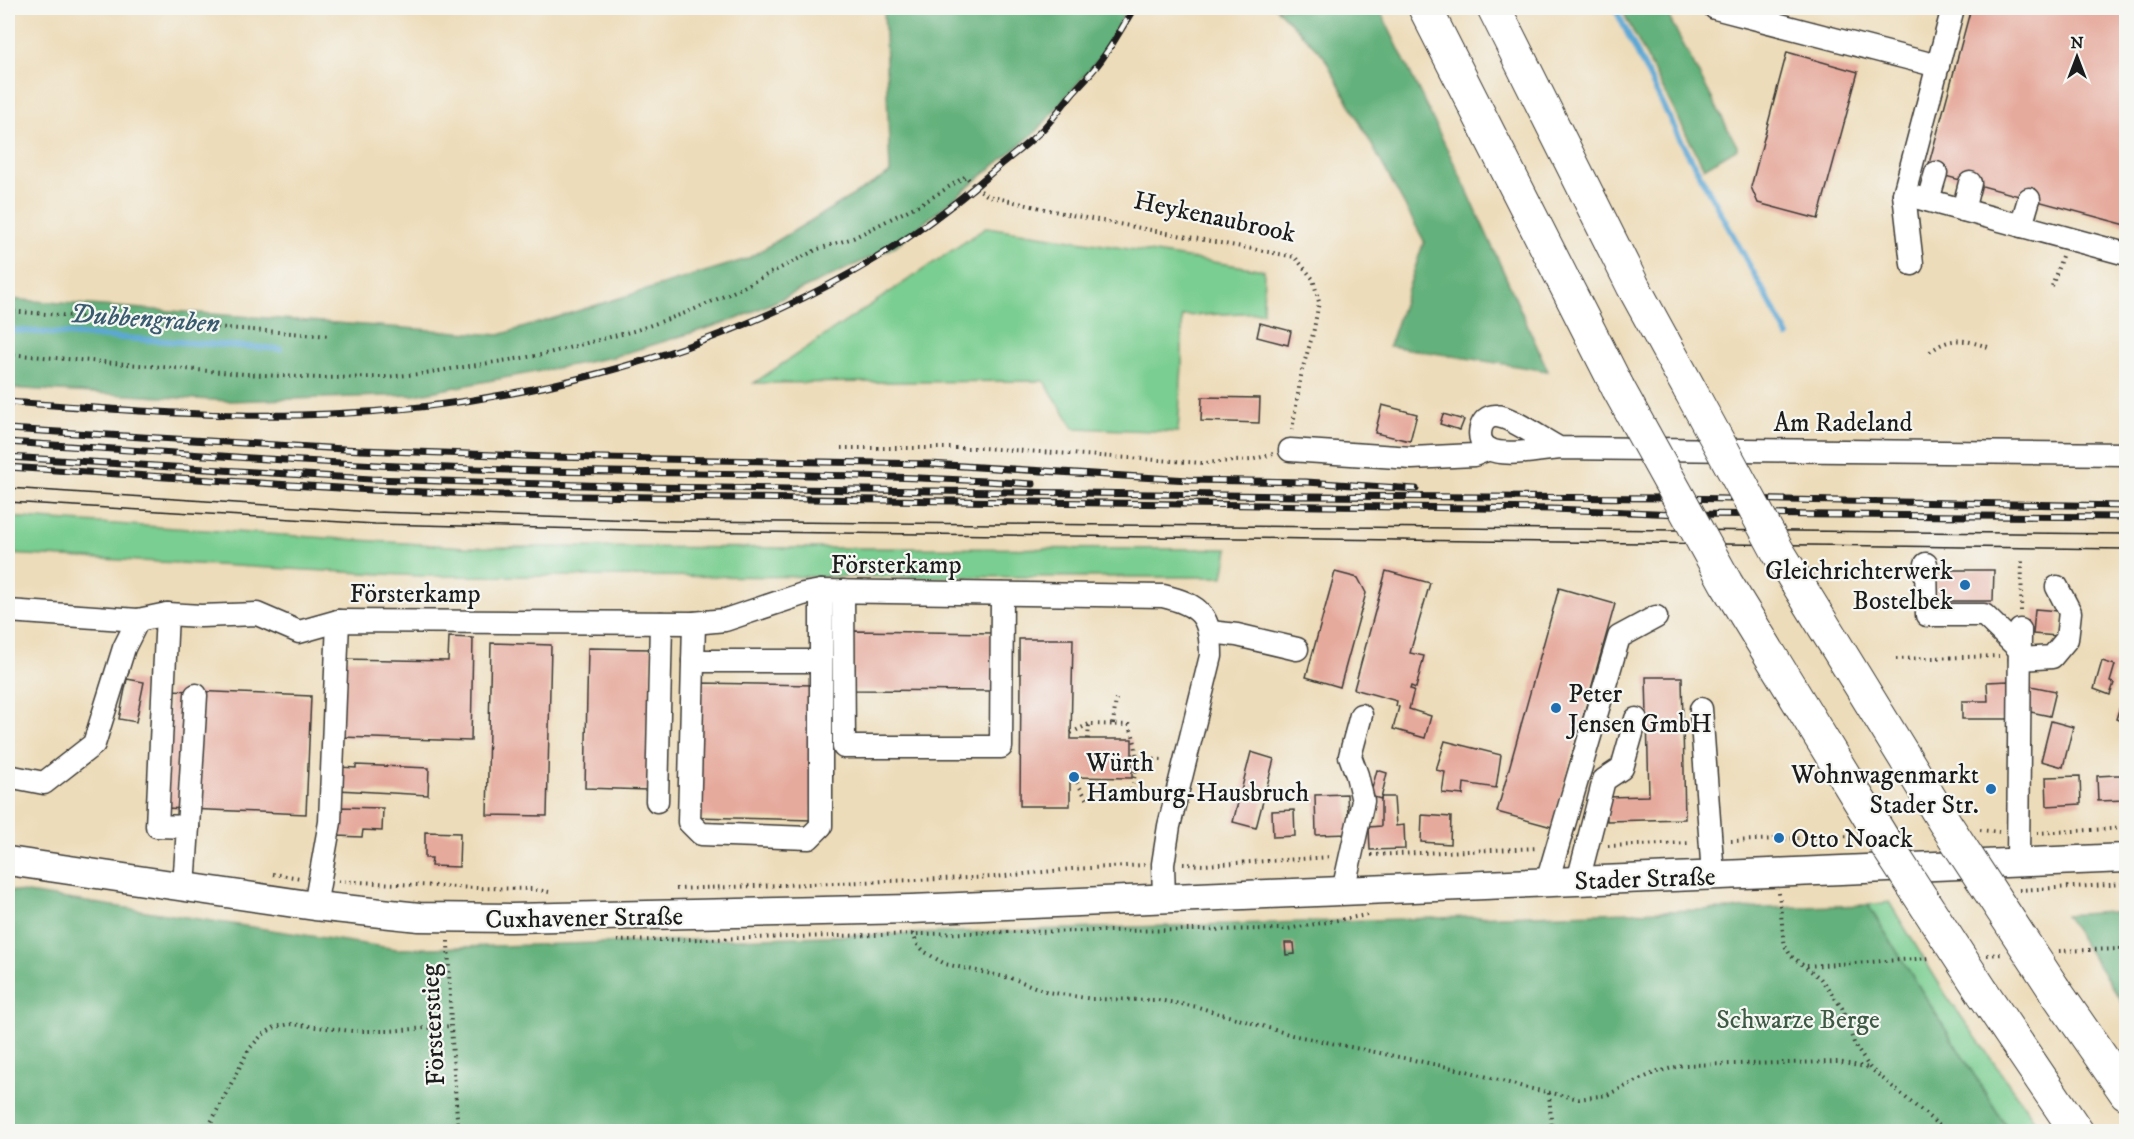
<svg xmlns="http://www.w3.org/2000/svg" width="2134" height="1139" font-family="'IM FELL DW Pica',serif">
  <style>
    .green { fill: #7ace91; stroke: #4b7556; stroke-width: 1.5 }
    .forest { fill: #63b17b; stroke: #40664c; stroke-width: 1.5 }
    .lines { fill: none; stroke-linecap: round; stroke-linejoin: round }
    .stream { stroke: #5ba7d4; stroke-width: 6 }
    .building { fill: #e6aa9d }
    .minor-casing { stroke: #3b3934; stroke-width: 25 }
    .major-casing { stroke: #3b3934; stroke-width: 31 }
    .highway-casing { stroke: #3b3934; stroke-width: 35 }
    .path { stroke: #3b3934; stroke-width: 4; stroke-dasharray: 1.5 4.5; stroke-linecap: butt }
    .minor { stroke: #fff; stroke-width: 22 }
    .major { stroke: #fff; stroke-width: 28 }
    .highway { stroke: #fff; stroke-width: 33 }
    .tram { stroke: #1c1c1c; stroke-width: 1.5 }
    .rail-casing { stroke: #1c1c1c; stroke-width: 7 }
    .rail { stroke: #f6f6f2; stroke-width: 4.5; stroke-dasharray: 14; stroke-linecap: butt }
    .highway-bridge-casing { stroke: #3b3934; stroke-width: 35; stroke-linecap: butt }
    .highway-bridge { stroke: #fff; stroke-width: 33 }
    .poi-dot { fill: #1f6fb2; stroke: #f6f6f2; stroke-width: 2 }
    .labels { text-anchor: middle; stroke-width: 4.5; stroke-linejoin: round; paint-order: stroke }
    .street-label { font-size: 26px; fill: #1c1c1c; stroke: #f6f6f2 }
    .poi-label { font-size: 26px; fill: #1c1c1c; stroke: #f6f6f2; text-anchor: start }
    .park-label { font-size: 26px; fill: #3d5a45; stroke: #f6f6f2 }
    .water-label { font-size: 27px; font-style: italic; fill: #385b6f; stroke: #f6f6f2 }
  </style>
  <rect width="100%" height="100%" fill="#f6f6f2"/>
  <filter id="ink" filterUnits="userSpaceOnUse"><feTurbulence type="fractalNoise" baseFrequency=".0167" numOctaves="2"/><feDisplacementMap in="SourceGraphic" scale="12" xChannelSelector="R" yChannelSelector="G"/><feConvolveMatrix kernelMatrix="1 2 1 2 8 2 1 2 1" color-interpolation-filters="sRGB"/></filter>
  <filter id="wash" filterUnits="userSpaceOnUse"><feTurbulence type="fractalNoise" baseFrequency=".008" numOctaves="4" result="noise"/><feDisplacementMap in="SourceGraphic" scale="24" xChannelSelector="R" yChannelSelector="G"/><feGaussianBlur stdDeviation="1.35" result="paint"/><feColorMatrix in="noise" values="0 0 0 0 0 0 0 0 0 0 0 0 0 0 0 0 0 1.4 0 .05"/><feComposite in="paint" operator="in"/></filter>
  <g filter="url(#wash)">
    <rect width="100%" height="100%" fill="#eddcb9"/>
    <g class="green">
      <polygon points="987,227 1264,270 1263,312 1182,316 1182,365 1178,432 1074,428 1044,381 754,383"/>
      <polygon points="8,517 465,547 1228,549 1223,577 421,576 8,554"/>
      <polygon points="1889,902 1946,995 2042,1131 2009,1131 1868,905"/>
    </g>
    <g class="forest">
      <polygon points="884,8 1127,8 1102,55 1037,131 894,247 737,319 613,357 415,395 230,401 8,388 8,299 499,335 747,259 890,173"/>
      <polygon points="1276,8 1379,8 1466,188 1548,371 1389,346 1424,241 1323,55"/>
      <polygon points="1621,8 1664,8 1738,148 1704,168"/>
      <polygon points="8,890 397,949 1868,905 2009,1131 8,1131"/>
      <polygon points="2126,911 2126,1008 2065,915"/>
    </g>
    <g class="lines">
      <g class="stream">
        <polyline points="1615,8 1677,133 1788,336"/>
        <polyline points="8,330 280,349"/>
      </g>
    </g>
    <g id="blocks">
      <g class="building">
        <polygon points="1856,8 1872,8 1870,12"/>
        <polygon points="1971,8 2126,8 2126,225 1927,171"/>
        <polygon points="1787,52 1858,72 1818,219 1758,203 1751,187"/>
        <polygon points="1260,323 1291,331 1288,345 1257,337"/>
        <polygon points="1202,397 1260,398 1259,423 1201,421"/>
        <polygon points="1382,405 1417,414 1410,441 1375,433"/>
        <polygon points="1443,414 1464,420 1460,430 1440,424"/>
        <polygon points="1936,570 1994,570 1993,601 1935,601"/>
        <polygon points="1386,571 1430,583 1410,653 1424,656 1416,688 1411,686 1410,689 1414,690 1409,709 1431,716 1425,738 1393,729 1399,707 1396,706 1397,701 1354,689"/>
        <polygon points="1335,572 1358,578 1366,593 1340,687 1306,677"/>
        <polygon points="1559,588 1615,604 1552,827 1497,812"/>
        <polygon points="2035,609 2059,611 2057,636 2033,634"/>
        <polygon points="853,631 993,633 992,691 853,690"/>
        <polygon points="449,637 473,638 471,741 340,737 342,659 448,661"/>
        <polygon points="1019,639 1073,639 1071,739 1132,739 1132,778 1070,777 1070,806 1020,806 1021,674 1019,674"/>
        <polygon points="491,643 551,645 547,816 487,815"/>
        <polygon points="588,648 652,649 648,790 585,788"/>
        <polygon points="2102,661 2115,665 2110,682 2114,683 2110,695 2094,689"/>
        <polygon points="1646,677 1682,677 1685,819 1607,821 1606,797 1649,796"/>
        <polygon points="127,679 144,682 136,722 119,719"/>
        <polygon points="2009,681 2009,719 1962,719 1962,701 1988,701 1987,682"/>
        <polygon points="700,683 815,685 812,820 696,817"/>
        <polygon points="2031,686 2056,691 2050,716 2026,711"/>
        <polygon points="2126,689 2126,723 2116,719"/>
        <polygon points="170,690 311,696 306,814 165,808"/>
        <polygon points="2051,721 2073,727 2063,767 2041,761"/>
        <polygon points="1445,741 1501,755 1496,788 1464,783 1463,795 1442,793 1445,772 1436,770"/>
        <polygon points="1251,752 1274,759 1256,828 1233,822"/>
        <polygon points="356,765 429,768 428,795 338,790 339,767 356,768"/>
        <polygon points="1377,770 1387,773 1381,799 1370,796"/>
        <polygon points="2116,775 2126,775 2126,800 2098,801 2097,776"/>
        <polygon points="2080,776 2081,804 2047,806 2046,777"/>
        <polygon points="1347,794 1349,834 1316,835 1315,795"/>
        <polygon points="1381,797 1394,797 1396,826 1404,825 1405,849 1370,850 1369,827 1381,826"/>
        <polygon points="337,807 383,808 382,831 363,830 362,837 336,836"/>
        <polygon points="1294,810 1295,836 1273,837 1272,811"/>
        <polygon points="1422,815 1451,817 1450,844 1421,842"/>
        <polygon points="425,832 460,833 459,867 431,866 432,858 425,858"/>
        <polygon points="1285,943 1294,943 1295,954 1286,955"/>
      </g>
    </g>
  </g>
  <g filter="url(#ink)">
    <use href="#blocks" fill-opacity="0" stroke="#3b3934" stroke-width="1.5"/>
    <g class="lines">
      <g class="minor-casing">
        <g id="minor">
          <polyline points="1715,8 1938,66"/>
          <polyline points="1904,194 2126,254"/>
          <polyline points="1928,200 1936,173"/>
          <polyline points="1963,210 1970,183"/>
          <polyline points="2021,226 2029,199"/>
          <polyline points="1912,264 1904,194 1953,8"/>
          <path d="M1559 448C1545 441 1511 417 1497 416 1479 414 1474 442 1489 449 1503 457 1542 450 1559 448L2126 454"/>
          <polyline points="1290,450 1412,458 1474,455 1489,449"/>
          <polyline points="1926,564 1927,615 1984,615 2020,650"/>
          <polyline points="843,591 844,747 1001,747 1002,594"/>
          <path d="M8 611 138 620 167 614 201 616 257 614 299 632 338 621 694 623 725 620 803 594 821 591 1163 596C1201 605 1211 616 1211 656L1169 826 1163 864 1164 898"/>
          <polyline points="167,614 157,826 188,827 184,887"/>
          <polyline points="694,623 689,822 701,834 809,838 821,826 821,591"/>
          <polyline points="1210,632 1237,635 1297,649"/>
          <polyline points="2020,659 2052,657 2067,639 2070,612 2057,587"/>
          <polyline points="693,661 821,661"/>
          <polyline points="1701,709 1713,875"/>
          <polyline points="8,776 44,783 94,744 124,648 138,620"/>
          <polyline points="657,801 661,623"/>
          <polyline points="188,827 196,695"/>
          <polyline points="2018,862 2020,630"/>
          <polyline points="1578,881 1604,780 1622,768 1636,719"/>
          <polyline points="1547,882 1619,637 1656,617"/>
          <polyline points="1343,891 1363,801 1357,775 1350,756 1361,715"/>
          <polyline points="315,906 330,822 338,621"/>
        </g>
      </g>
      <g class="major-casing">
        <polyline id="major" points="8,861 315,906 419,917 512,918 911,909 2126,858"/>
      </g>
      <g class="highway-casing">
        <g id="highway">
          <polyline points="1425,8 1618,388"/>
          <polyline points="1494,8 1633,286 1690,390"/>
          <polyline points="2054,989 2126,1093"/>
          <polyline points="1983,993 2077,1132"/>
        </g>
      </g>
      <g class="path">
        <polyline points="2052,286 2062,256"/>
        <polyline points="8,311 330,336"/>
        <path d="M1930 352C1951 335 1965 340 1988 347"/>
        <polyline points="8,354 245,374 318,378 386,377 419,374 541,355 637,330 688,312 731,293 818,249 853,238 928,200 966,176 975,187 988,196 1076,216 1295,257 1313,279 1319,302 1313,334 1302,370 1292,430"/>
        <polyline points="841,448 982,448 1202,463 1251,460 1273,454"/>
        <polyline points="2021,611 2022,561"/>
        <polyline points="1896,659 1999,656"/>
        <polyline points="1113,724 1116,699"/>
        <polyline points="1071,733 1089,724"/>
        <path d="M1088 739 1089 724 1129 725C1141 751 1137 776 1127 802"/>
        <polyline points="1136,759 1165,760"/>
        <polyline points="1074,777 1089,803"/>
        <polyline points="1980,830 1999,832"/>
        <polyline points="2037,833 2126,828"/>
        <polyline points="1731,841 1852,836"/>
        <polyline points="1608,846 1691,843"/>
        <polyline points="1371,855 1538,848"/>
        <polyline points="1183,864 1204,865 1331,857"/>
        <polyline points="273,874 301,878"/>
        <polyline points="338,881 476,888 532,889 549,892"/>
        <polyline points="676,889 995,877 1072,869 1145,865"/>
        <polyline points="2019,890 2126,884"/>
        <polyline points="1779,893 1783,934 1785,946 1791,956 1820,978 1830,991 1842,1008 1855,1046 1870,1068 1947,1132"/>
        <polyline points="913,933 917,944 925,952 945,964 1014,979 1048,992 1092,999 1158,1000 1198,1007 1292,1035 1467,1071 1523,1087 1579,1099 1607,1095 1654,1073 1683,1065 1838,1062 1870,1068"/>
        <polyline points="448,941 451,1026 458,1132"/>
        <polyline points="617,941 1010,932 1287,929 1367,915"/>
        <polyline points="2059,951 2120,949 2126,951"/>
        <polyline points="1987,955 2003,954"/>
        <polyline points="1807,966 1931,958"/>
        <polyline points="1549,1093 1552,1132"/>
        <polyline points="206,1132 249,1049 262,1035 275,1027 291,1024 352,1031 389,1031 451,1026"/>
      </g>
      <use href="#minor" class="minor"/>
      <use href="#major" class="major"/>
      <use href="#highway" class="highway"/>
      <g class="tram">
        <polyline points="8,488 374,512 674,521 2126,534"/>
        <polyline points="8,502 375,524 676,531 2126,549"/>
      </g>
      <g class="rail-casing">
        <g id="rail">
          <path d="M8 402C115 409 222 419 330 414 507 407 696 360 851 273 901 245 947 211 990 174 1006 160 1023 148 1039 133 1051 122 1061 107 1071 95 1082 82 1095 70 1104 56 1115 41 1124 24 1134 8"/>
          <polyline points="8,429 361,450 548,457 930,464 1189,480 1306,482 1416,489"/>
          <path d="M8 442C186 454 364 467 543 471 706 474 870 473 1033 484"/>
          <polyline points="8,457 371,479 653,487 1297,496 1674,498 2126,506"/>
          <polyline points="8,467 371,490 503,495 1552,509 1679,514 2126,517"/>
        </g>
      </g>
      <use href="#rail" class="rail"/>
      <g class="highway-bridge-casing">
        <g id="highway-bridge">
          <polyline points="1618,388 1726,583 1886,844 1983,993"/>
          <polyline points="1690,390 1777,550 1945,823 2054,989"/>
        </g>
      </g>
      <use href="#highway-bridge" class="highway-bridge"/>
    </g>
  </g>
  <g class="poi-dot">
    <circle cx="1965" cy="585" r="6"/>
    <circle cx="1556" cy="708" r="6"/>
    <circle cx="1074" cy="777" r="6"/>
    <circle cx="1991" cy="789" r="6"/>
    <circle cx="1779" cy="838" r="6"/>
  </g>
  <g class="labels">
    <g class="street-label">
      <text transform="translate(1215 216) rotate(12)" y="9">Heykenaubrook</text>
      <text x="1843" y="431">Am Radeland</text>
      <text x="896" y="573">Försterkamp</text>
      <text x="415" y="602">Försterkamp</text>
      <text transform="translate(1645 878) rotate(-2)" y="9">Stader Straße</text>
      <text transform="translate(584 917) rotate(-1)" y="9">Cuxhavener Straße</text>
      <text transform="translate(432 1025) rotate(-93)" y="9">Försterstieg</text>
    </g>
    <g class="poi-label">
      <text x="1953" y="579" text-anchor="end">Gleichrichterwerk<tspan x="1953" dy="30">Bostelbek</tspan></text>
      <text x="1568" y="702">Peter<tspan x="1568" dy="30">Jensen GmbH</tspan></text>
      <text x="1086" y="771">Würth<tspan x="1086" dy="30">Hamburg-Hausbruch</tspan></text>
      <text x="1979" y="783" text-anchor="end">Wohnwagenmarkt<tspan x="1979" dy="30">Stader Str.</tspan></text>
      <text x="1791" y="847">Otto Noack</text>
    </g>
    <g class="park-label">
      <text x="1798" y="1028">Schwarze Berge</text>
    </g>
    <g class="water-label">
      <text transform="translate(145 318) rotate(4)" y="9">Dubbengraben</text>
    </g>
  </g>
  <rect width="2134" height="1139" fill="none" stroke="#f6f6f2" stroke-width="30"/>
  <g transform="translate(2077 57)" stroke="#f6f6f2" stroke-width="4.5" paint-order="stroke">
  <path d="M0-4.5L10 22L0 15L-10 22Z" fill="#1c1c1c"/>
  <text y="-9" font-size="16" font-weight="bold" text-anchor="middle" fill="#1c1c1c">N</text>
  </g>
</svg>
